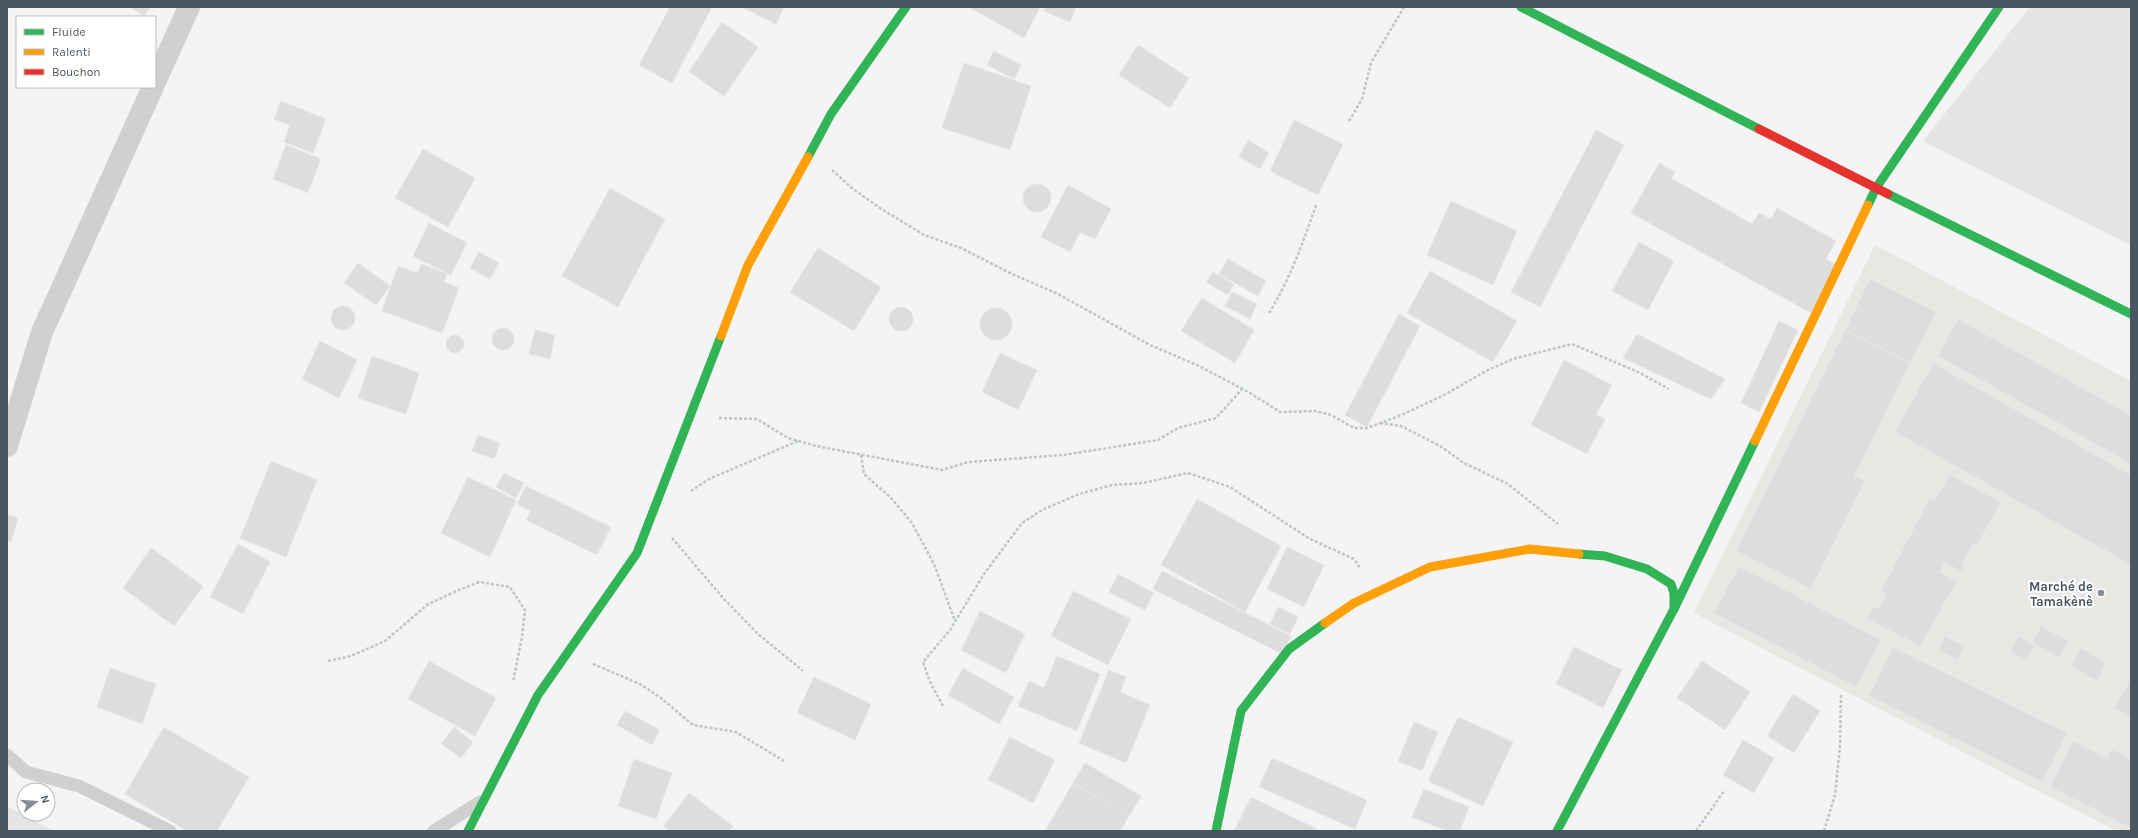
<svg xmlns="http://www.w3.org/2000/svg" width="2138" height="838" font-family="Karla,sans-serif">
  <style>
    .commercial { fill: #e8e7e3 }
    .education { fill: #e6e5e6 }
    .building { fill: #ddddde; stroke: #e5e6e7 }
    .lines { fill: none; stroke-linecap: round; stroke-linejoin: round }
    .path { stroke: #bcc7c4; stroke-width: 2.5; stroke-dasharray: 3 2; stroke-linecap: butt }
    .lane { stroke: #ced0d2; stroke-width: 13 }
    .street { stroke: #ced0d2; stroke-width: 22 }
    .fast { stroke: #30b455; stroke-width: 9 }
    .slow { stroke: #ff9f0a; stroke-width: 9 }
    .jam { stroke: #e5322d; stroke-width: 9 }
    .poi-dot { fill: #868d94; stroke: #fff; stroke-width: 1.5 }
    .labels { text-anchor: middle; stroke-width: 4; stroke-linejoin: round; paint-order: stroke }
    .poi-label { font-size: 13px; font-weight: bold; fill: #4a5661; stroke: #fff; text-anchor: end }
  </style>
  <rect width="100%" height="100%" fill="#f4f4f4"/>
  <polygon class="commercial" points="1875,245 2131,381 2131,831 2116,831 1694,613"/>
  <g class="education">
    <polygon points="2030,7 2131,7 2131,245 1923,141"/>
    <polygon points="7,806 54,831 7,831"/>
  </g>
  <g class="building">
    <polygon points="130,7 150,7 144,16"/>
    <polygon points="670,7 712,7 672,83 639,65"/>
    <polygon points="742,7 784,7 776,24"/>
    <polygon points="969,7 1040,7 1024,38"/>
    <polygon points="1046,7 1076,7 1070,22 1044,11"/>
    <polygon points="722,22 758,47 724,96 689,72"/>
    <polygon points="1138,45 1189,78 1170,108 1119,75"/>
    <polygon points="994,51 1021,65 1014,79 987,65"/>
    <polygon points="964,63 1031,86 1010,150 942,128"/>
    <polygon points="281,101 326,119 313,153 284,142 290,125 274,119"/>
    <polygon points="1294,120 1343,144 1318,195 1270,171"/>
    <polygon points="1596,130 1624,145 1540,307 1511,292"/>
    <polygon points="1248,140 1269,153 1260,169 1239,157"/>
    <polygon points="286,145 321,159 308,193 273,179"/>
    <polygon points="423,149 475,178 448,227 395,198"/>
    <polygon points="1659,163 1675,172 1671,178 1752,224 1759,213 1771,219 1777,208 1836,241 1826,259 1837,265 1811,313 1631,213"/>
    <circle cx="1037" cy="198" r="14"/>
    <polygon points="1068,185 1111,209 1095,239 1080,232 1070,252 1041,237"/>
    <polygon points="610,188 665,219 618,307 562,276"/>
    <polygon points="1451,201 1517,231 1493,285 1427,255"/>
    <polygon points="429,223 467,243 451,275 413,256"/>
    <polygon points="1639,242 1674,261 1648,310 1612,291"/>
    <polygon points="818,248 881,287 854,331 790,292"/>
    <polygon points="479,252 499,263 490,279 470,268"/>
    <polygon points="1228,259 1266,281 1258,296 1219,274"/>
    <polygon points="358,263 390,286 376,305 344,283"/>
    <polygon points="421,264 447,274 444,282 459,288 442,333 382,311 398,266 418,273"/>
    <polygon points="1430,271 1517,321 1493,362 1407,313"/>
    <polygon points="1213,272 1234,284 1228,295 1206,282"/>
    <polygon points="1870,279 1936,312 1910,363 1845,330"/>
    <polygon points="1232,292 1257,304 1250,319 1225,306"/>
    <polygon points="1202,298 1254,330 1235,363 1181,331"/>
    <circle cx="343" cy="318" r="12"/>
    <circle cx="901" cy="319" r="12"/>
    <circle cx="996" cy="324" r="16"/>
    <polygon points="1399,314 1420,326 1367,427 1345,415"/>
    <polygon points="1958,319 2131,415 2131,464 1938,356"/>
    <polygon points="1779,321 1798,330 1759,412 1741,403"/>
    <circle cx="503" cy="339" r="11"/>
    <polygon points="535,330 555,335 550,359 529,354"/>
    <polygon points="1845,330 1910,363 1854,476 1865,481 1811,589 1736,551"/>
    <polygon points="1637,334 1725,379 1711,399 1623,358"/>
    <circle cx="455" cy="344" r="9"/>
    <polygon points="320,341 357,360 339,398 302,379"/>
    <polygon points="1000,353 1037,370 1018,410 982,392"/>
    <polygon points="372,356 419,373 406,414 358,398"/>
    <polygon points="1564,360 1612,385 1596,415 1605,419 1587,454 1531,425"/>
    <polygon points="1933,363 2131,475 2131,565 1895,432"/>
    <polygon points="478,435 500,443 494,459 472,451"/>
    <polygon points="271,461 317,480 286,557 240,538"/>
    <polygon points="504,473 524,483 516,498 496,487"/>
    <polygon points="1948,474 2001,502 1977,545 1974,543 1962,563 1965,566 1962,572 1945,562 1940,572 1957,581 1920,646 1867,619 1873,607 1878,609 1886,594 1881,591 1930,497 1935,500 1949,475"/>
    <polygon points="468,477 516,500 490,557 441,533"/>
    <polygon points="526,486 611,527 597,555 526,520 531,511 517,504"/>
    <polygon points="1197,499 1281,546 1245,612 1161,565"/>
    <polygon points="7,514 18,518 11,542 7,541"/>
    <polygon points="238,544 270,562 243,614 210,597"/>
    <polygon points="1287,547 1324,565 1304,607 1267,589"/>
    <polygon points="151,548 203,586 174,626 123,588"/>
    <polygon points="1739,566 1881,640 1856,687 1714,613"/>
    <polygon points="1162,571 1291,636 1282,654 1153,589"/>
    <polygon points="1118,574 1154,593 1145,610 1109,592"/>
    <polygon points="1073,591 1131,619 1108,665 1051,636"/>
    <polygon points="1278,607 1298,617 1290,634 1270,624"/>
    <polygon points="980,611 1025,634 1006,673 961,650"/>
    <polygon points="2041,626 2068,641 2059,658 2032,642"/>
    <polygon points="1945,636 1964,646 1958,660 1939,650"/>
    <polygon points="2020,636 2035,647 2025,661 2010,650"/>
    <polygon points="1574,647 1622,670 1603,708 1556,684"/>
    <polygon points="1893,647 2067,733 2043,782 1869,696"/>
    <polygon points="2081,648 2106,664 2097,681 2071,666"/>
    <polygon points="1057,656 1100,674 1077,731 1018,706 1029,681 1044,688"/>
    <polygon points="429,661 496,698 475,736 408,699"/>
    <polygon points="1702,661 1750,692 1725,730 1677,698"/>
    <polygon points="110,668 156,684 142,724 97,707"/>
    <polygon points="963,668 1014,697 999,724 948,695"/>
    <polygon points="1109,670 1126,677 1120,692 1150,705 1126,763 1079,743"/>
    <polygon points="814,677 871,704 855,740 797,713"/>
    <polygon points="2131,678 2131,717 2115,708"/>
    <polygon points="1793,694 1820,711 1794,753 1767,736"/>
    <polygon points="625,711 660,730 652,745 617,725"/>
    <polygon points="1458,717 1513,742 1483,806 1428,781"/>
    <polygon points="1414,722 1438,732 1422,771 1398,761"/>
    <polygon points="164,727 249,777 217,831 187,831 125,794"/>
    <polygon points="454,727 473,742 461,758 441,744"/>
    <polygon points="1010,737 1055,760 1033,803 988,780"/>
    <polygon points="1743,740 1774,758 1754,793 1723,775"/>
    <polygon points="2073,741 2107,758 2111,749 2131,759 2131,828 2050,787"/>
    <polygon points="1272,758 1367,800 1355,829 1259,787"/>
    <polygon points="634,759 672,773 656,819 618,806"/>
    <polygon points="1085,763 1141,796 1129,816 1073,783"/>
    <polygon points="1073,783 1129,816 1120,831 1045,831"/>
    <polygon points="1424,789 1469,807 1460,831 1447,831 1412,817"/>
    <polygon points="689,793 733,826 729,831 670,831 664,826"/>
    <polygon points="1251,797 1321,831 1234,831"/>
  </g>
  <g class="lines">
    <g class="path">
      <polyline points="1349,121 1362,99 1371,63 1404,7"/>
      <polyline points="832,170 853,189 880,208 924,235 961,248 1012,274 1058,294 1150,345 1199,366 1250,393 1280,412 1315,411 1331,415 1354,428 1367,428 1397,417 1444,395 1488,370 1513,359 1572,344 1636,371 1669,389"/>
      <path d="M1269 313C1290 279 1303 243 1316 205"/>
      <polyline points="719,418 757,419 788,438 816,446 942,470 968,462 1063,455 1158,440 1178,428 1216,418 1242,389"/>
      <polyline points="1380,423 1401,426 1440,446 1464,463 1508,484 1558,524"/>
      <polyline points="861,455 864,474 891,498 912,523 934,564 955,621"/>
      <polyline points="691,491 709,479 798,441"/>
      <polyline points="672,538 724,599 758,634 803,671"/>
      <polyline points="328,661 351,656 385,641 427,605 454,592 479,582 510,587 525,610 522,637 513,682"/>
      <polyline points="593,664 640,684 661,698 693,725 736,732 784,761"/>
      <polyline points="943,706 930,682 923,662 950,630 984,574 1022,523 1042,510 1079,494 1112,485 1143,483 1188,473 1230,487 1310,539 1354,559 1361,569"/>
      <polyline points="1696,831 1724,791"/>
      <polyline points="1824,831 1835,795 1840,746 1841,693"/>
    </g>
    <g class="lane">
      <polyline points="7,755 26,772 79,786 170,831"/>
      <polyline points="434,831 480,802"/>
    </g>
    <g class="street">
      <polyline points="155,82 189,7"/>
      <polyline points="7,446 42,332 153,87"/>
    </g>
    <g class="fast">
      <polyline points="1521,7 1759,129"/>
      <polyline points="808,157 831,114 906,7"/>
      <polyline points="1888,194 2131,314"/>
      <polyline points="1868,205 1876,188 1999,7"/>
      <polyline points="1579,554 1605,556 1647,569 1671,584 1674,593 1674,609"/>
      <polyline points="468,831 538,695 637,553 721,336"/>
      <polyline points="1216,831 1241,711 1289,649 1325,623"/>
      <polyline points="1557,831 1674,609 1755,441"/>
    </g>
    <g class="slow">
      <polyline points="721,336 748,265 808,157"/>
      <polyline points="1755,441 1868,205"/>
      <polyline points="1325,623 1354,603 1430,567 1530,549 1579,554"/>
    </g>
    <polyline class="jam" points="1759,129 1888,194"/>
  </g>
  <circle class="poi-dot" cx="2101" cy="593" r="4"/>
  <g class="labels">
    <g class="poi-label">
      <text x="2093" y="591">Marché de<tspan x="2093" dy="15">Tamakènè</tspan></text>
    </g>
  </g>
  <rect width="2138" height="838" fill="none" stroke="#4a5661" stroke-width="16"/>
  <rect x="16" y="16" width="140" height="72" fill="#ffffff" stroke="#b7bbc0"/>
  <rect x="24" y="29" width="20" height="6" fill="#30b455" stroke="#b7bbc0"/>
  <text x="52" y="36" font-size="12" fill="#4a5661">Fluide</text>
  <rect x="24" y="49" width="20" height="6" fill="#ff9f0a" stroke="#b7bbc0"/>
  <text x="52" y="56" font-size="12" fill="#4a5661">Ralenti</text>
  <rect x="24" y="69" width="20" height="6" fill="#e5322d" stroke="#b7bbc0"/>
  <text x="52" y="76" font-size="12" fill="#4a5661">Bouchon</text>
  <g transform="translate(36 802) rotate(73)"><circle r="19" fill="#ffffff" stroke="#b7bbc0"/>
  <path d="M0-3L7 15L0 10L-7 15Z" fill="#868d94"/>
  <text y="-6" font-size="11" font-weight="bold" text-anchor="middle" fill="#4a5661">N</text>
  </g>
</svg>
